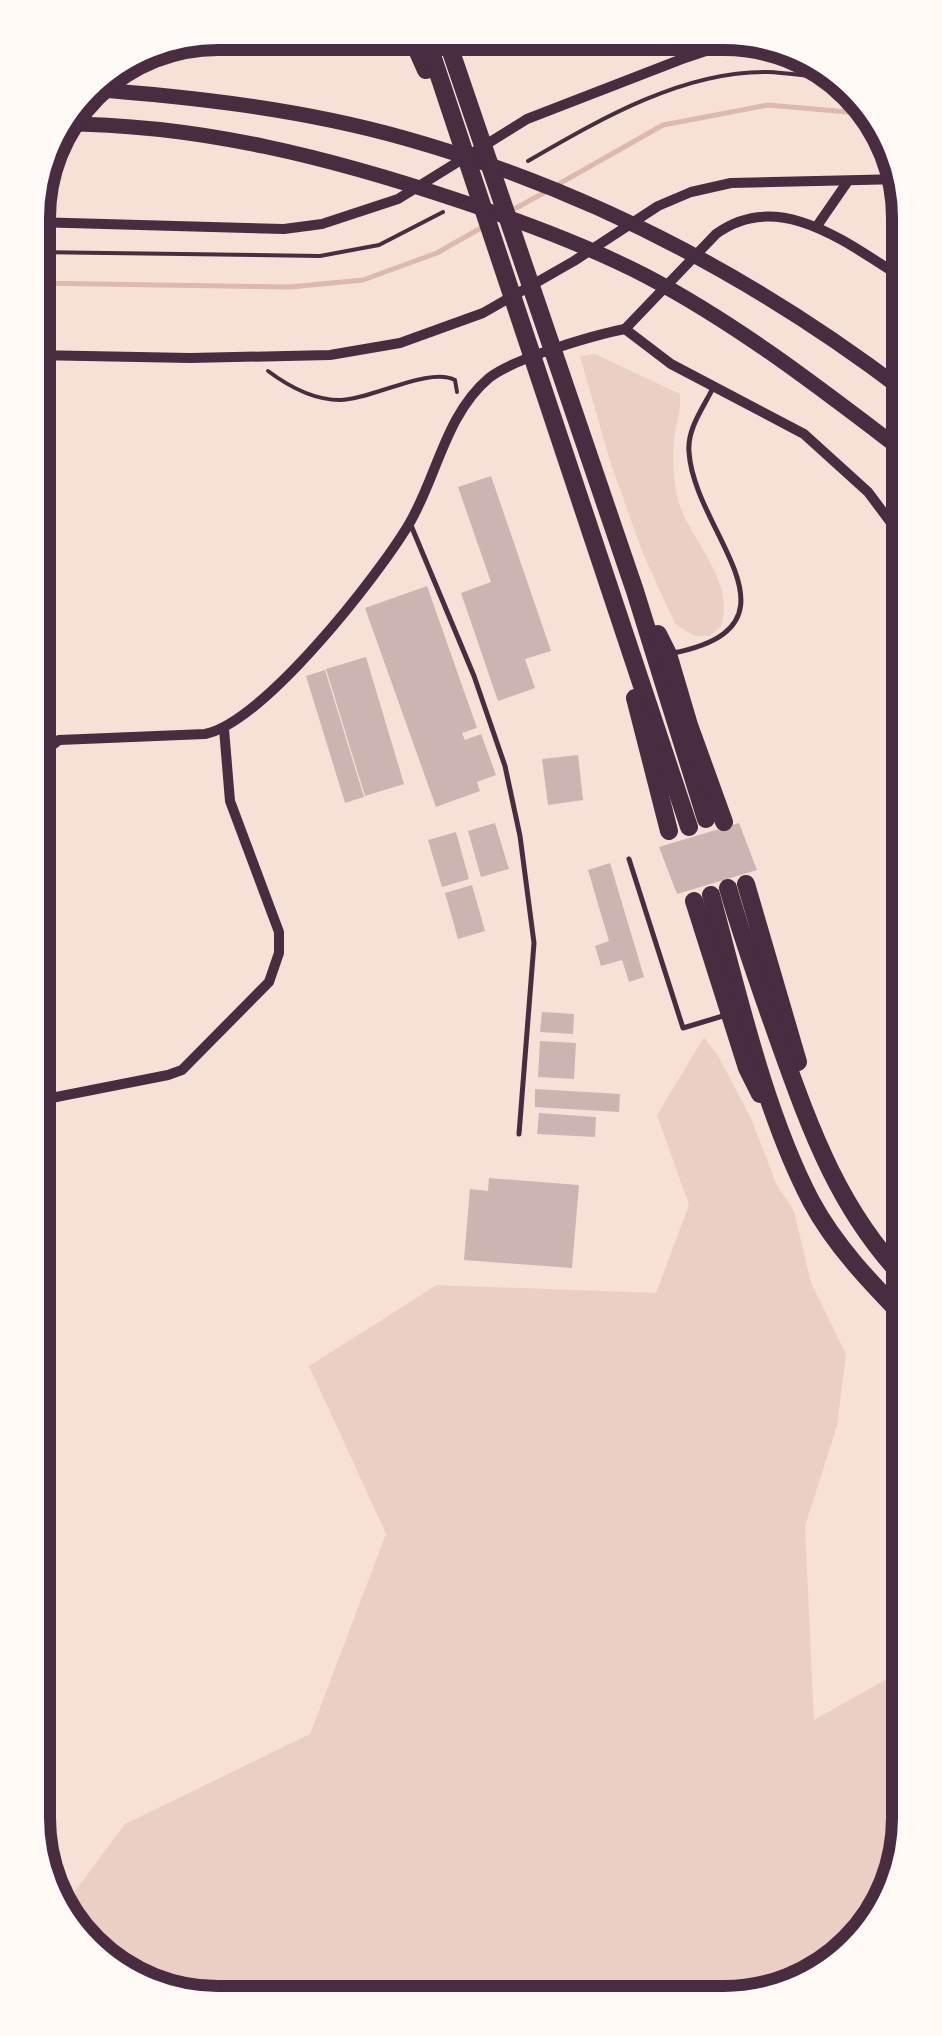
<svg xmlns="http://www.w3.org/2000/svg" width="942" height="2036" font-family="'Titillium Web',sans-serif">
  <style>
    .green { fill: #ebcfc5 }
    .lines { fill: none; stroke-linecap: round; stroke-linejoin: round }
    .stream { stroke: #dcb8b0; stroke-width: 5 }
    .building { fill: #ccb4b1 }
    .path { stroke: #4a2c40; stroke-width: 4 }
    .service { stroke: #4a2c40; stroke-width: 5 }
    .minor { stroke: #4a2c40; stroke-width: 10 }
    .trunk { stroke: #4a2c40; stroke-width: 15 }
    .motorway { stroke: #4a2c40; stroke-width: 18 }
    .rim { fill: none; stroke: #4a2c40; stroke-width: 12 }
  </style>
  <rect width="100%" height="100%" fill="#f7e1d7"/>
  <g class="green">
    <path d="M595 354 680 394C681 409 678 418 675 432 672 453 673 482 679 503 691 542 736 581 721 626L710 636H695L675 624 642 551 610 461 580 356Z"/>
    <polygon points="704,1037 720,1059 753,1123 777,1186 794,1211 811,1283 846,1354 837,1426 805,1526 814,1720 908,1667 909,1830 864,1940 772,1997 183,2000 95,1957 64,1906 125,1824 310,1734 386,1534 309,1366 437,1285 656,1293 689,1205 657,1115"/>
  </g>
  <g class="lines">
    <g class="stream">
      <polyline points="557,185 663,125 768,105 871,114"/>
      <polyline points="509,212 547,191"/>
      <polyline points="33,283 290,287 363,280 437,253 486,225"/>
    </g>
  </g>
  <g class="building">
    <polygon points="491,476 551,651 525,659 535,688 498,701 461,593 491,582 458,487"/>
    <polygon points="427,586 477,728 462,733 465,740 481,734 496,775 477,782 480,791 436,807 365,608"/>
    <polygon points="366,657 404,784 365,796 326,669"/>
    <polygon points="325,670 364,797 345,803 306,676"/>
    <polygon points="578,755 583,800 548,805 542,759"/>
    <polygon points="495,823 509,869 481,877 468,831"/>
    <polygon points="739,823 757,870 677,894 659,847"/>
    <polygon points="456,832 469,879 442,887 428,840"/>
    <polygon points="610,863 644,977 629,982 622,960 601,966 595,946 609,941 588,870"/>
    <polygon points="472,885 485,931 458,939 445,893"/>
    <polygon points="542,1012 574,1014 573,1034 540,1032"/>
    <polygon points="540,1041 576,1043 574,1079 538,1077"/>
    <polygon points="535,1089 620,1094 619,1112 535,1107"/>
    <polygon points="539,1113 596,1117 595,1137 537,1134"/>
    <polygon points="489,1178 579,1185 572,1268 464,1260 470,1189 488,1191"/>
  </g>
  <g class="lines">
    <g class="path">
      <path d="M528 161C599 120 682 71 767 72 792 73 818 77 844 81"/>
      <polyline points="33,252 320,256 379,245 443,212"/>
      <path d="M268 371C288 386 314 400 340 400 370 400 430 366 455 380L457 392"/>
    </g>
    <g class="service">
      <polyline points="410,523 474,676 505,766 520,836 534,943 519,1134"/>
      <path d="M673 653C813 625 694 533 689 452 687 429 703 408 713 388"/>
      <polyline points="629,859 683,1028 726,1015"/>
    </g>
    <g class="minor">
      <polyline points="33,222 284,229 322,224 398,199 527,119 682,59 733,42 766,39"/>
      <polyline points="817,226 848,181"/>
      <polyline points="625,329 671,364 804,434 868,492 904,540"/>
      <path d="M625 329 716 234C780 187 850 246 903 278"/>
      <polyline points="33,355 190,358 330,355 400,343 483,313 574,261 658,206 691,192 731,183 903,179"/>
      <path d="M35 771 42 753 59 740 205 734C263 723 378 576 409 524 437 477 445 415 489 378 512 359 594 335 625 329"/>
      <polyline points="36,1101 168,1075 182,1070 269,982 279,953 279,932 230,801 224,729"/>
      <polyline points="37,1389 41,1400 37,1446"/>
      <polyline points="39,1801 47,1819 47,1879"/>
    </g>
    <g class="trunk">
      <path d="M88 89C194 97 301 109 404 138 586 189 754 277 904 391"/>
      <path d="M61 124C200 124 332 158 463 202 526 223 588 246 646 276 739 325 821 389 904 452"/>
    </g>
    <g class="motorway">
      <polyline points="410,34 426,70"/>
      <polyline points="425,34 689,827"/>
      <polyline points="445,34 635,591 706,819"/>
      <polyline points="658,634 668,654 689,725 724,822"/>
      <polyline points="635,698 669,831"/>
      <polyline points="746,884 798,1062"/>
      <path d="M728 888C742 937 759 985 776 1033 809 1125 837 1209 907 1281"/>
      <path d="M711 895C738 993 764 1111 811 1201 835 1246 872 1284 907 1320"/>
      <polyline points="694,901 747,1068 760,1094"/>
    </g>
  </g>
  <path d="M0 0H942V2036H0ZM218 50H724A168 168 0 0 1 892 218V1818A168 168 0 0 1 724 1986H218A168 168 0 0 1 50 1818V218A168 168 0 0 1 218 50Z" fill="#fffaf5" fill-rule="evenodd"/>
  <path class="rim" d="M218 50H724A168 168 0 0 1 892 218V1818A168 168 0 0 1 724 1986H218A168 168 0 0 1 50 1818V218A168 168 0 0 1 218 50Z"/>
</svg>
